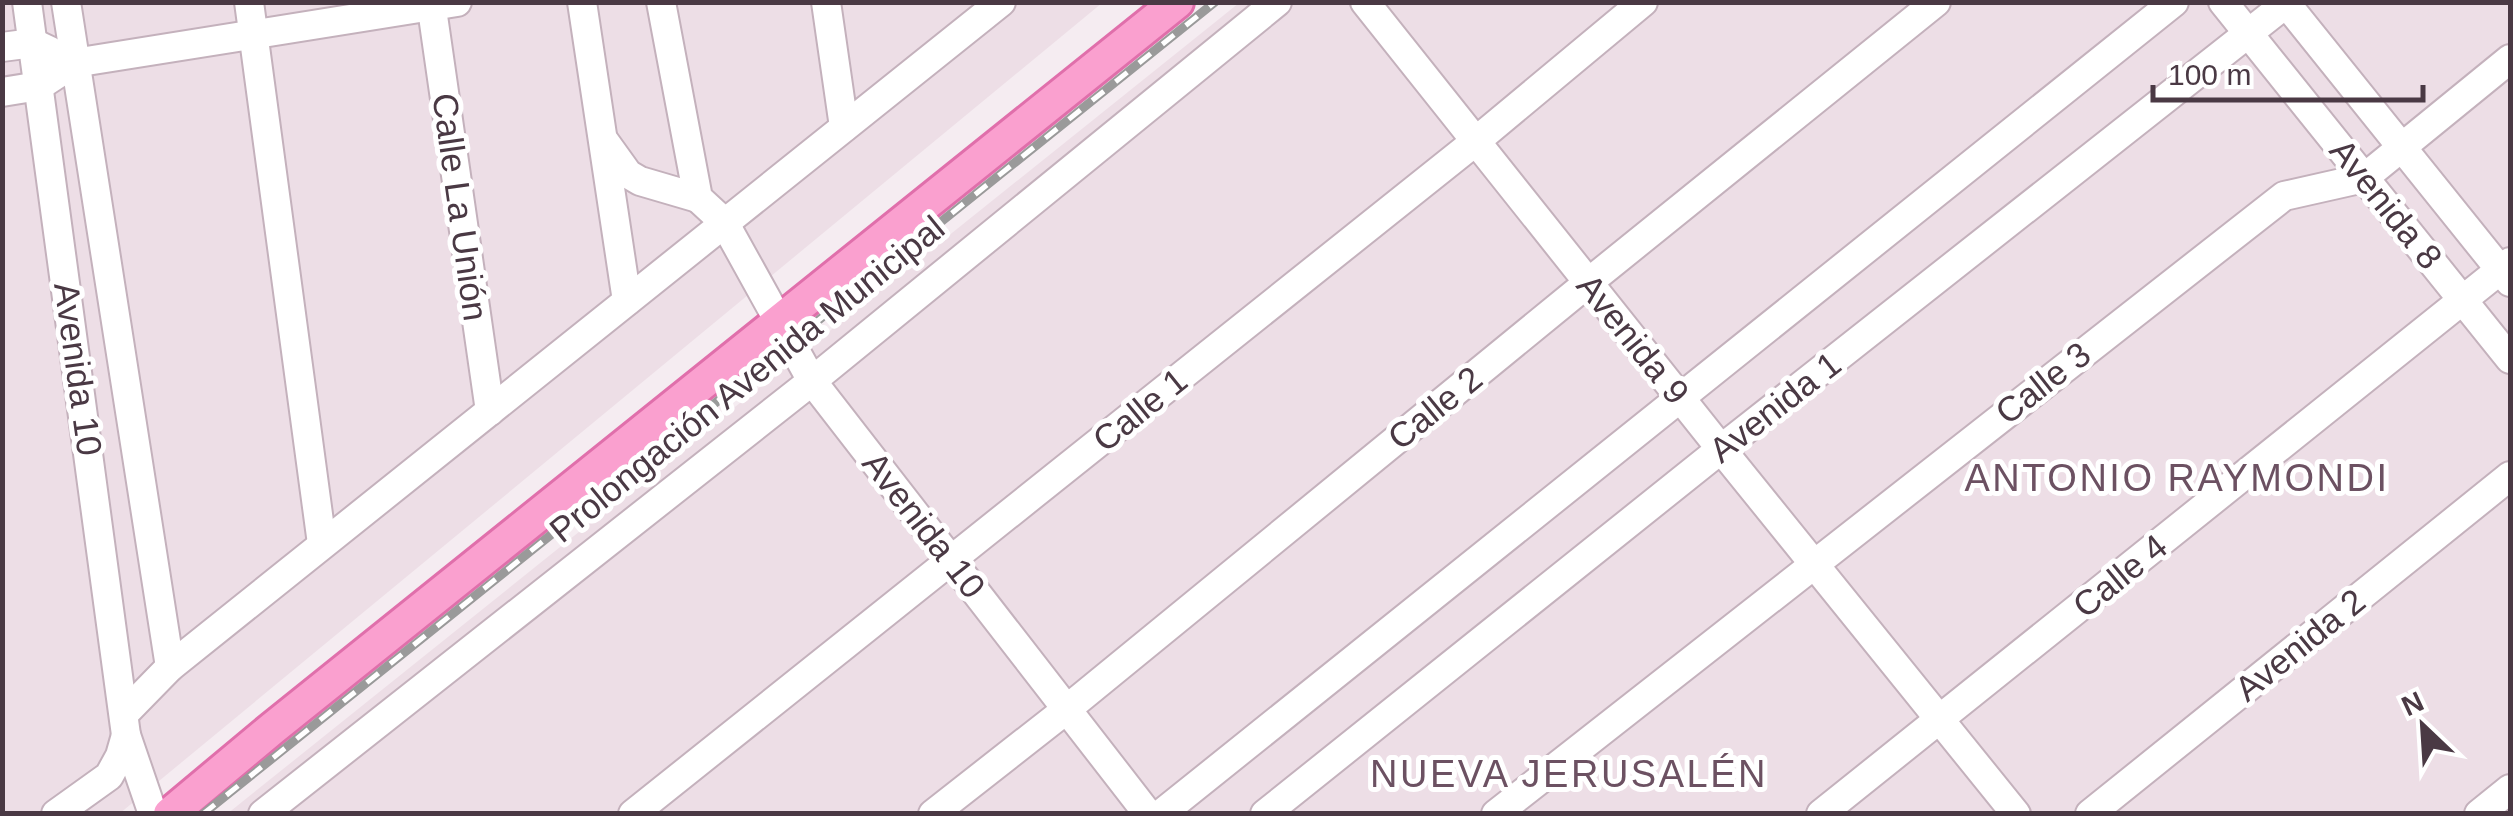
<svg xmlns="http://www.w3.org/2000/svg" width="2513" height="816" font-family="Arial,sans-serif">
  <style>
    .residential { fill: #eddee6 }
    .lines { fill: none; stroke-linecap: round; stroke-linejoin: round }
    .minor-casing { stroke: #c4b1bc; stroke-width: 32 }
    .major-casing { stroke: #e06fab; stroke-width: 38 }
    .minor { stroke: #fff; stroke-width: 28 }
    .major { stroke: #faa0cf; stroke-width: 32 }
    .rail-casing { stroke: #9a9a9a; stroke-width: 9 }
    .rail { stroke: #fff; stroke-width: 5; stroke-dasharray: 15; stroke-linecap: butt }
    .labels { text-anchor: middle; stroke-width: 10; stroke-linejoin: round; paint-order: stroke }
    .street-label { font-size: 35px; fill: #4a3944; stroke: #fff }
    .neighbourhood-label { font-size: 38px; letter-spacing: 2.5px; fill: #6c5162; stroke: #fff }
  </style>
  <rect width="100%" height="100%" fill="#f5ecf1"/>
  <g class="residential">
    <polygon points="2,3 1102,3 119,814 3,813"/>
    <polygon points="1239,3 2510,3 2510,813 227,814"/>
  </g>
  <g class="lines">
    <g class="minor-casing">
      <g id="minor">
        <polyline points="27,2 126,735 153,814"/>
        <polyline points="66,2 170,667"/>
        <polyline points="249,2 322,544"/>
        <polyline points="431,2 490,411"/>
        <polyline points="582,2 627,301"/>
        <polyline points="661,2 698,198 724,222 812,381 1148,814"/>
        <polyline points="826,2 844,127"/>
        <polyline points="1365,2 1721,449 2016,814"/>
        <polyline points="2223,2 2510,359"/>
        <polyline points="2285,2 2510,282"/>
        <polyline points="2,47 33,43 50,51"/>
        <polyline points="2,92 39,86 74,63 457,2"/>
        <polyline points="605,142 628,174 640,181 698,198"/>
        <polyline points="125,713 170,667 1001,2"/>
        <polyline points="56,814 109,776 120,756 126,735"/>
        <polyline points="263,814 812,381 1277,2"/>
        <polyline points="633,814 1476,141 1643,2"/>
        <polyline points="933,814 1067,709 1589,282 1936,2"/>
        <polyline points="1161,814 2174,2"/>
        <polyline points="1265,814 1721,449 2288,2"/>
        <polyline points="1496,814 2284,196 2364,178 2510,59"/>
        <polyline points="1821,814 2510,262"/>
        <polyline points="2090,814 2510,476"/>
        <polyline points="2479,814 2510,789"/>
      </g>
    </g>
    <g class="major-casing">
      <polyline id="major" points="170,814 273,728 1177,2"/>
    </g>
    <use href="#minor" class="minor"/>
    <use href="#major" class="major"/>
    <g class="rail-casing">
      <polyline id="rail" points="203,814 1215,2"/>
    </g>
    <use href="#rail" class="rail"/>
  </g>
  <g class="labels">
    <g class="street-label">
      <text transform="translate(2386 204) rotate(51)" y="12">Avenida 8</text>
      <text transform="translate(460 207) rotate(82)" y="12">Calle La Unión</text>
      <text transform="translate(1633 339) rotate(51)" y="12">Avenida 9</text>
      <text transform="translate(78 369) rotate(82)" y="12">Avenida 10</text>
      <text transform="translate(747 379) rotate(-39)" y="12">Prolongación Avenida Municipal</text>
      <text transform="translate(2043 383) rotate(-38)" y="12">Calle 3</text>
      <text transform="translate(1775 407) rotate(-38)" y="12">Avenida 1</text>
      <text transform="translate(1435 408) rotate(-39)" y="12">Calle 2</text>
      <text transform="translate(1140 410) rotate(-39)" y="12">Calle 1</text>
      <text transform="translate(924 525) rotate(52)" y="12">Avenida 10</text>
      <text transform="translate(2120 576) rotate(-39)" y="12">Calle 4</text>
      <text transform="translate(2300 645) rotate(-39)" y="12">Avenida 2</text>
    </g>
    <g class="neighbourhood-label">
      <text x="2177" y="491">ANTONIO RAYMONDI</text>
      <text x="1569" y="787">NUEVA JERUSALÉN</text>
    </g>
  </g>
  <rect width="2513" height="816" fill="none" stroke="#4a3944" stroke-width="10"/>
  <g transform="translate(2423 726) rotate(335)" stroke="#ffffff" stroke-width="8" paint-order="stroke">
  <path d="M0-8L18 38L0 25L-18 38Z" fill="#4a3944"/>
  <text y="-15" font-size="28" font-weight="bold" text-anchor="middle" fill="#4a3944">N</text>
  </g>
  <path d="M2153 85v15h270v-15" fill="none" stroke="#4a3944" stroke-width="5"/>
  <text x="2168" y="85" font-size="30" fill="#4a3944" stroke="#ffffff" stroke-width="8" paint-order="stroke">100 m</text>
</svg>
